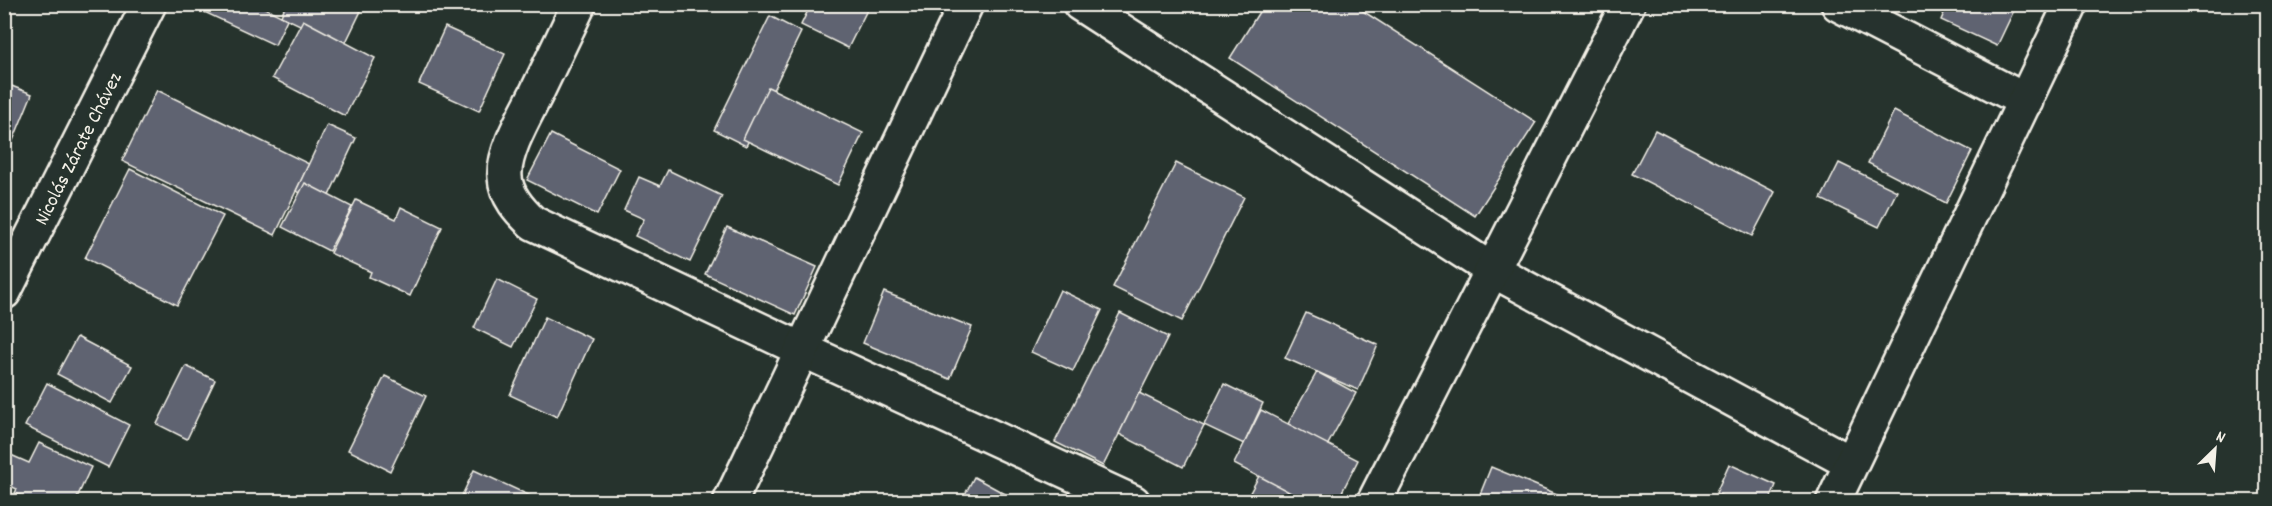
<svg xmlns="http://www.w3.org/2000/svg" width="2272" height="506" font-family="Dekko,sans-serif">
  <style>
    .building { fill: #5f6371; stroke: #f4f1e8; stroke-width: 1.5 }
    .lines { fill: none; stroke-linecap: round; stroke-linejoin: round }
    .minor-casing { stroke: #f4f1e8; stroke-width: 38 }
    .minor { stroke: #26332d; stroke-width: 33 }
    .labels { text-anchor: middle; stroke-width: 6; stroke-linejoin: round; paint-order: stroke }
    .street-label { font-size: 20px; fill: #f4f1e8; stroke: #26332d }
  </style>
  <rect width="100%" height="100%" fill="#26332d"/>
  <filter id="ink" filterUnits="userSpaceOnUse"><feTurbulence type="fractalNoise" baseFrequency=".0167" numOctaves="2"/><feDisplacementMap in="SourceGraphic" scale="12" xChannelSelector="R" yChannelSelector="G"/><feConvolveMatrix kernelMatrix="1 2 1 2 8 2 1 2 1" color-interpolation-filters="sRGB"/></filter>
  <g filter="url(#ink)">
    <g class="building">
      <polygon points="205,4 257,4 287,19 275,45 202,11"/>
      <polygon points="286,4 347,4 361,11 344,46 281,16"/>
      <polygon points="811,4 870,4 848,48 801,25"/>
      <polygon points="1264,4 1352,4 1536,122 1475,216 1230,58"/>
      <polygon points="1948,4 2017,4 1997,46 1941,20"/>
      <polygon points="770,16 801,32 746,146 714,130"/>
      <polygon points="303,20 375,58 345,116 272,78"/>
      <polygon points="445,27 505,54 479,111 419,84"/>
      <polygon points="4,83 32,94 12,143 4,140"/>
      <polygon points="768,87 863,133 838,185 743,139"/>
      <polygon points="157,90 309,164 275,235 122,161"/>
      <polygon points="1894,111 1972,151 1946,203 1868,163"/>
      <polygon points="327,125 356,138 325,204 296,191"/>
      <polygon points="1655,130 1775,192 1752,236 1632,174"/>
      <polygon points="551,134 620,169 597,215 527,180"/>
      <polygon points="1176,163 1244,197 1182,321 1113,287"/>
      <polygon points="1839,163 1897,191 1879,227 1821,199"/>
      <polygon points="130,169 223,216 177,305 85,258"/>
      <polygon points="668,170 722,196 690,262 635,236 644,219 624,210 639,177 660,186"/>
      <polygon points="305,183 352,207 329,251 282,227"/>
      <polygon points="356,200 396,219 401,207 442,227 410,296 369,277 371,272 330,253"/>
      <polygon points="727,227 817,267 795,315 705,274"/>
      <polygon points="497,279 537,299 513,347 474,328"/>
      <polygon points="1060,290 1102,310 1073,371 1031,352"/>
      <polygon points="884,292 972,327 950,379 863,343"/>
      <polygon points="1120,313 1168,337 1103,466 1055,442"/>
      <polygon points="1306,313 1378,345 1358,390 1285,358"/>
      <polygon points="545,317 592,339 557,417 510,395"/>
      <polygon points="77,337 132,366 112,403 57,374"/>
      <polygon points="186,366 215,380 187,439 157,424"/>
      <polygon points="1317,372 1356,393 1327,446 1288,424"/>
      <polygon points="385,376 426,396 390,471 348,450"/>
      <polygon points="47,383 129,425 108,467 25,426"/>
      <polygon points="1224,384 1263,403 1244,444 1204,425"/>
      <polygon points="1139,393 1204,425 1183,467 1119,434"/>
      <polygon points="1261,410 1358,460 1337,502 1307,502 1234,464"/>
      <polygon points="39,443 91,467 75,502 33,502 15,493 17,489 4,483 4,452 29,463"/>
      <polygon points="1729,464 1776,485 1769,502 1734,502 1716,493"/>
      <polygon points="1491,467 1564,497 1562,502 1477,502"/>
      <polygon points="474,470 535,498 533,502 459,502"/>
      <polygon points="1259,476 1295,495 1292,502 1245,502"/>
      <polygon points="974,477 1020,502 961,502"/>
    </g>
    <g class="lines">
      <g class="minor-casing">
        <g id="minor">
          <path d="M579 4C565 34 551 63 537 92 526 114 503 152 505 177 506 196 520 211 533 223L803 350 1133 502"/>
          <polyline points="1080,4 1492,270 1851,463"/>
          <polyline points="1838,4 2026,101"/>
          <polyline points="4,292 149,4"/>
          <polyline points="730,502 966,4"/>
          <polyline points="1374,502 1628,4"/>
          <polyline points="1833,502 2071,4"/>
        </g>
      </g>
      <use href="#minor" class="minor"/>
    </g>
  </g>
  <g class="labels">
    <g class="street-label">
      <text transform="translate(77 148) rotate(-63)" y="7">Nicolás Zárate Chávez</text>
    </g>
  </g>
  <rect width="2272" height="506" fill="none" stroke="#26332d" stroke-width="24"/>
  <rect x="12" y="12" width="2248" height="482" fill="none" stroke="#f4f1e8" stroke-width="2" filter="url(#ink)"/>
  <g transform="translate(2215 449) rotate(25)" stroke="#26332d" stroke-width="4.5" paint-order="stroke">
  <path d="M0-4.5L10 22L0 15L-10 22Z" fill="#f4f1e8"/>
  <text y="-9" font-size="16" font-weight="bold" text-anchor="middle" fill="#f4f1e8">N</text>
  </g>
</svg>
